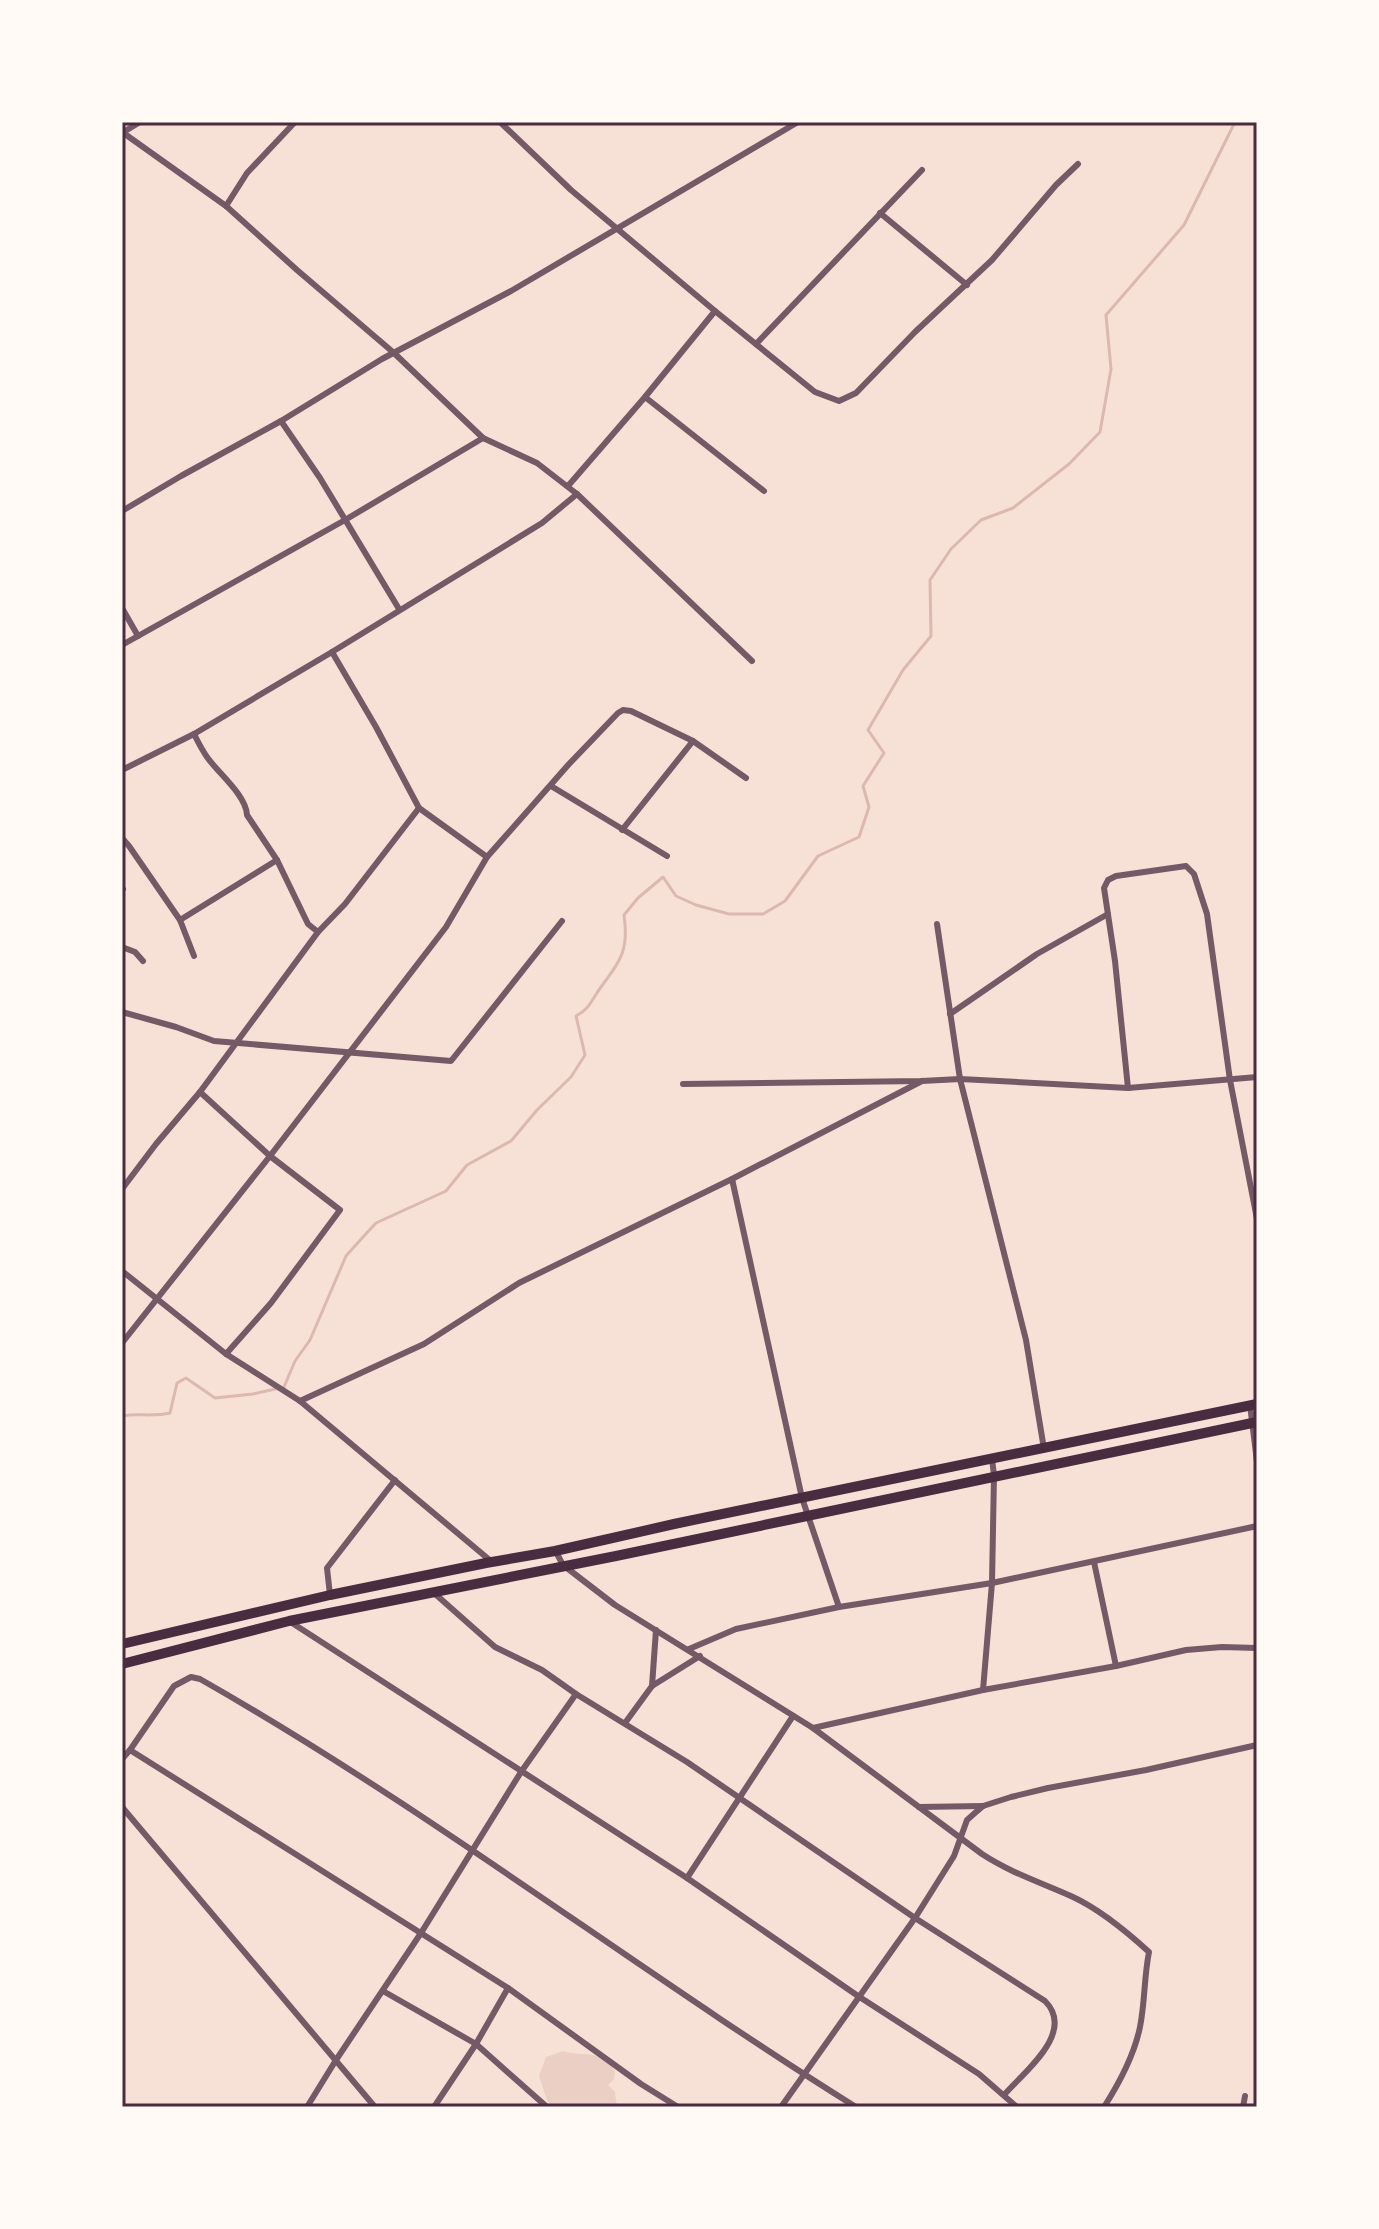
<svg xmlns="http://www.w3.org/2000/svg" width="1379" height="2229" font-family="'Roboto Condensed',sans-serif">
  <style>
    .green { fill: #ebcfc5 }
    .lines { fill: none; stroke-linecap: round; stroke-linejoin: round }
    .stream { stroke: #dcb8b0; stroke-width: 3 }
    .minor { stroke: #755966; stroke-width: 6 }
    .trunk { stroke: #4a2c40; stroke-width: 10 }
    .neatline { fill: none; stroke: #4a2c40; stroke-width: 3 }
  </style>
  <rect width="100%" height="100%" fill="#f7e1d7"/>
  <path class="green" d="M563 2051C587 2058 598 2048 615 2071L614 2079 608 2085 615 2092 617 2107H553L547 2100 539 2076 546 2057Z"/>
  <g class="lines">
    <path class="stream" d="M122 1416C138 1413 154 1417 170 1413L177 1383 186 1378 215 1398 253 1394 284 1387 295 1361 310 1340 346 1256 363 1237 376 1223 446 1191 467 1165 511 1141 537 1110 571 1077 585 1055 576 1016C590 1009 592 999 601 987 621 960 629 950 624 915L638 898 663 877 676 896 696 905 729 914H763L785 901 818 856 859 837 869 807 863 786 884 753 868 730 903 670 931 636 930 580 951 549 981 520 1013 508 1069 464 1100 432 1111 369 1106 315 1184 225 1235 122"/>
    <g class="minor">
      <polyline points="295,122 247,173 226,206 297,270 394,353 483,438 537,463 577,494 752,661"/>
      <polyline points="500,122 571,190 715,311 815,392 839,401 856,393 915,332 992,260 1056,185 1078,164"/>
      <polyline points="122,132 226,206"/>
      <polyline points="122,133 140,122"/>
      <polyline points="880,213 967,285"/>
      <polyline points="756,344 922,170"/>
      <polyline points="645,397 764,491"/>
      <polyline points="281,421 320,478 399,609"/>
      <polyline points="568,486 645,397 715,311"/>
      <polyline points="122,511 181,476 281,421 382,359 511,291 798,122"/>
      <polyline points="122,608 138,636"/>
      <polyline points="122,645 345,520 483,438"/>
      <polyline points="332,652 376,727 419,808 487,857"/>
      <path d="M194 734C198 742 202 750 207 757 218 773 246 795 247 815L277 860 308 924 318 932"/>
      <polyline points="122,770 194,734 332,652 542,523 577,494"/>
      <polyline points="551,786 667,856"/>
      <polyline points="622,830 693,741"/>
      <polyline points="122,838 129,846 180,920"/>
      <polyline points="122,890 123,889"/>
      <polyline points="937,924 960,1079 1026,1340 1044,1449"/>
      <polyline points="122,947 135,952 143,961"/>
      <polyline points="194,956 180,920 277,860"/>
      <polyline points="122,1012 176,1027 214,1041 451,1061 562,921"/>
      <polyline points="950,1014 1037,954 1108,914"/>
      <polyline points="683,1084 922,1081 960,1079 1128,1088 1257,1077"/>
      <polyline points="1128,1088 1115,961 1104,888 1108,880 1116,876 1186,866 1194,874 1207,914 1230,1080 1257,1219"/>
      <polyline points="200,1092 270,1156 340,1210 271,1303 226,1354"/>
      <polyline points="732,1179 802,1498 839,1607"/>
      <polyline points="122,1189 156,1144 200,1092 318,932 345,904 419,808"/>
      <polyline points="122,1271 226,1354 300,1401 492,1562"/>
      <polyline points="122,1343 270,1156 446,927 487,857 569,764 618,713 623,710 631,711 693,741 746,778"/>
      <polyline points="300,1401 424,1344 519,1283 732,1179 922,1081"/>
      <polyline points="1250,1405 1257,1462"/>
      <path d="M556 1552 563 1565 615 1605 813 1728 982 1854C1011 1873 1042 1883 1073 1897 1101 1910 1126 1931 1149 1952 1144 1977 1145 2002 1140 2027 1134 2056 1120 2082 1104 2107"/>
      <polyline points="1094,1562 1116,1666"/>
      <path d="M434 1593 495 1647 542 1670 576 1694 687 1762 915 1918 1045 2001C1076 2032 1025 2071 1004 2095"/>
      <polyline points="330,1595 327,1568 395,1480"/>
      <polyline points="289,1621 687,1878 858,1996 979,2074 1017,2107"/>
      <polyline points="689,1649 736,1629 839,1607 992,1583 1257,1526"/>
      <polyline points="652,1686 656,1630"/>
      <polyline points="983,1690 992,1583 994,1475 992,1459"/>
      <polyline points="625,1723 652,1686 700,1656"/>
      <polyline points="813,1728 983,1690 1116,1666 1186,1650 1222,1647 1257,1648"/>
      <path d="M130 1750 174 1686 191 1677 200 1679C427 1808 635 1969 856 2107"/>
      <polyline points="122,1759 130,1750 508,1988 641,2084 678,2107"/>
      <polyline points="122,1807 375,2107"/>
      <polyline points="919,1807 983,1806"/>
      <polyline points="687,1878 793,1716"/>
      <polyline points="383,1991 476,2044 547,2107"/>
      <polyline points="307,2107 336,2060 421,1933 521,1772 576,1694"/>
      <polyline points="434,2107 476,2044 508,1988"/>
      <polyline points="781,2107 915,1918 954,1856 967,1820 976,1812 983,1806 1011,1797 1048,1788 1146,1770 1257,1745"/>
      <polyline points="1243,2107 1245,2096"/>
    </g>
    <g class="trunk">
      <polyline points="122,1644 330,1595 486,1563 555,1551 674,1524 1257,1404"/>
      <polyline points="122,1664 289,1621 616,1556 1257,1422"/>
    </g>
  </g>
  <rect width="1379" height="2229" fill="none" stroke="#fffaf5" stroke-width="248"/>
  <rect x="124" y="124" width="1131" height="1981" class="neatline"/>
</svg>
